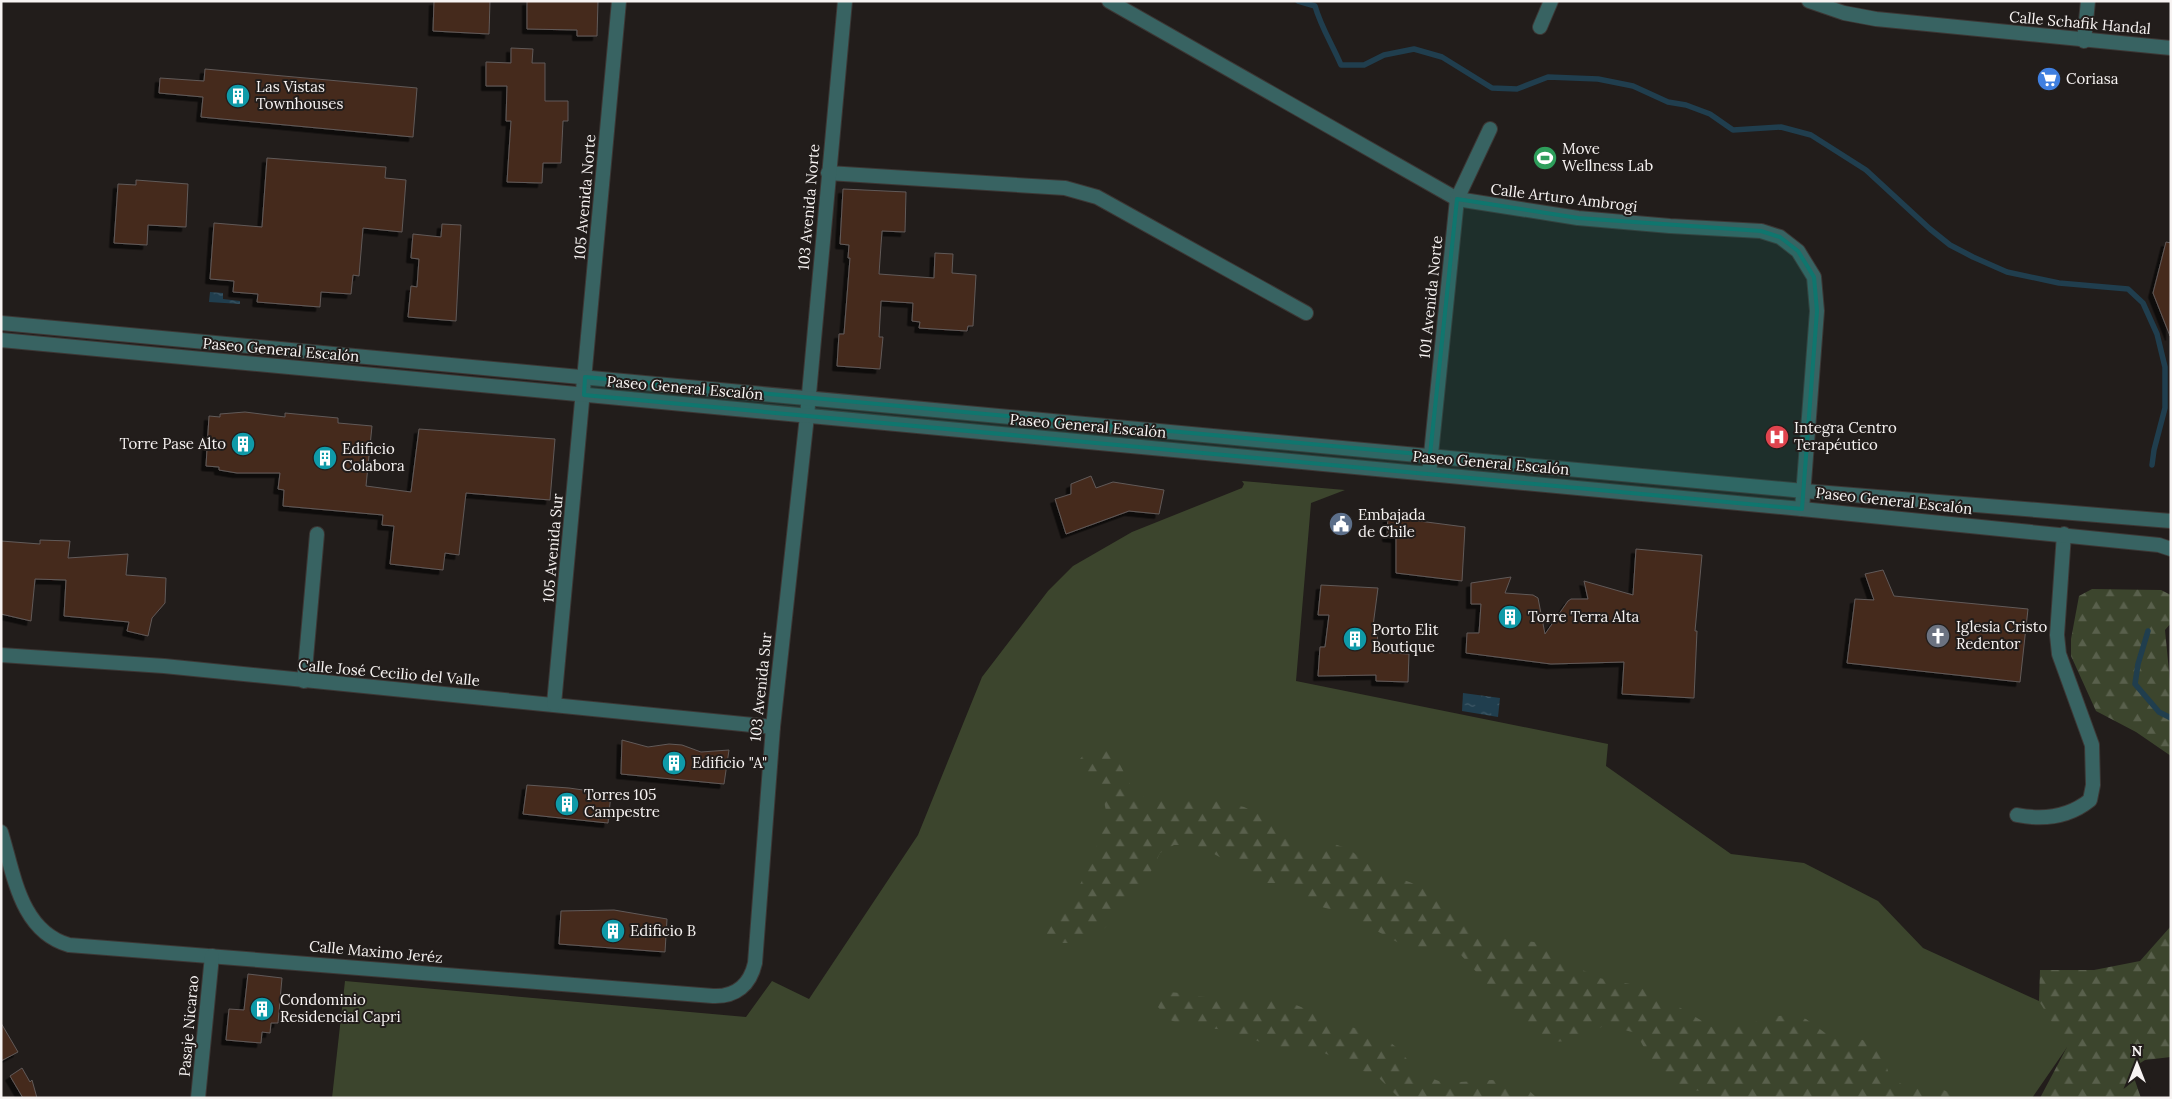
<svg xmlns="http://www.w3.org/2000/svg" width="2172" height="1099" font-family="Lora,serif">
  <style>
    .grass { fill: #3c452d }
    .forest { fill: url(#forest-firs) }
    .water { fill: url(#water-ripples) }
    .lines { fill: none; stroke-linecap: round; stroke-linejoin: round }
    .stream { stroke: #203e4e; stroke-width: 5.5 }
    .building { fill: #45291e; stroke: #615a58; filter: url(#shadow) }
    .minor-casing { stroke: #3c3735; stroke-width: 16 }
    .tertiary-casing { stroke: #3c3735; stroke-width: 16 }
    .minor { stroke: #386362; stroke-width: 14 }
    .tertiary { stroke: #386362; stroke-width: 14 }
    .marked { fill: #0f766e; fill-opacity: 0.2; stroke: #0f766e; stroke-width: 4; stroke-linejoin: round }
    .labels { text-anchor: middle; stroke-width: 4; stroke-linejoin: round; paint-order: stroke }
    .street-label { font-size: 15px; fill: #f7f3f2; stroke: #221d1b }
    .poi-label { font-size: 15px; fill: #f7f3f2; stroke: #221d1b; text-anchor: start }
  </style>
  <defs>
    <pattern id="forest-firs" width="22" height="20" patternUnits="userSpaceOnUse" patternTransform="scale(1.25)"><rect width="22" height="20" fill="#3c452d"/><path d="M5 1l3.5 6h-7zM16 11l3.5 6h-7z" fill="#59604c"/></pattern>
    <pattern id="water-ripples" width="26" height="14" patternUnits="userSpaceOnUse" patternTransform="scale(1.25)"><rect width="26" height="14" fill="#203e4e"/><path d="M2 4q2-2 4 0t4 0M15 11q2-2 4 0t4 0" fill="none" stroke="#415a68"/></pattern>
    <filter id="shadow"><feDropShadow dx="-4.5" dy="4.5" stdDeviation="0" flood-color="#0009"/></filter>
  </defs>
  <rect width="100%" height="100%" fill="#221d1b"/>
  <polygon class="grass" points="1242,481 1345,490 1311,503 1296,681 1608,744 1606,766 1731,854 1804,863 1878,901 1923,948 2039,1001 2070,998 2088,1017 2032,1098 332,1098 345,981 746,1017 772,981 809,999 918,835 982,677 1048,591 1073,566 1132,532 1242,488 1244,484"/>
  <g class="forest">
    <polygon points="2092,589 2161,590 2171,595 2171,623 2165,630 2171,692 2171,756 2136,732 2096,711 2071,656 2071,639 2079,596"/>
    <path d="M1090 748H1105L1117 759 1132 788 1145 798 1161 801 1206 799 1244 807 1272 820 1292 844 1304 854 1334 844 1349 849 1374 869 1420 886 1432 894 1457 913 1468 926 1481 935 1542 943 1556 950 1566 962 1599 978 1630 984 1659 995 1712 1027 1729 1029 1777 1016 1791 1015 1806 1019 1832 1038 1863 1040 1876 1049 1885 1062 1890 1077 1903 1085 1933 1086 1964 1098H1722C1709 1090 1698 1092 1684 1088 1662 1081 1647 1053 1636 1033L1605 1025 1576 1041 1543 1042 1529 1035 1509 1008 1461 955 1413 947 1397 942 1364 924 1333 910 1318 906 1283 883H1266L1207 850 1190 845H1174L1160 853 1146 882 1136 895 1096 937 1080 943H1063L1048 938 1043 923 1071 903 1092 860 1107 816 1104 801 1086 774 1080 759Z"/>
    <polygon points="2171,926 2171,1057 2145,1060 2131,1069 2141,1098 2040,1098 2067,1047 2039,1001 2040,970 2094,970 2140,961"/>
    <path d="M1164 992C1182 992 1199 997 1217 998 1238 1000 1260 996 1282 1001 1302 1005 1319 1017 1338 1023 1375 1035 1395 1035 1415 1072L1444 1083 1492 1080 1509 1083 1525 1087 1537 1098H1399L1380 1079 1320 1051 1305 1047H1275L1226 1030 1182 1025 1168 1019 1158 1007Z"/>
  </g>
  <g class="water">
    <polygon points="210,292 223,293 223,299 240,301 240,304 209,302"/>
    <polygon points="1463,693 1500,698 1498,717 1462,711"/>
  </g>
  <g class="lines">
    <g class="stream">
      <path d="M1298 1 1315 6C1321 27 1332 44 1341 65H1364L1384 55 1414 49 1442 57 1492 88 1517 89 1548 77 1598 79 1633 86 1668 102 1686 105 1710 114 1733 130 1781 127 1811 135 1866 170 1930 229 1950 245 1973 257 2007 272 2059 283 2128 289 2143 303 2157 334 2165 367V408L2154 450 2152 465"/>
      <polyline points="2148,631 2138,664 2135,684 2159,712 2171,718"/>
    </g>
  </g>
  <g class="building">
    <polygon points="434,1 490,1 489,34 433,31"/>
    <polygon points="527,1 598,1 597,36 577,36 577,30 527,29"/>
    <polygon points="511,48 533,49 532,63 545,63 545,101 568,101 568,121 563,121 561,163 543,163 542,183 507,182 511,121 506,121 507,86 486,86 486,62 511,63"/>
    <polygon points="205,69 417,88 413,137 201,117 203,97 159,93 160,78 204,81"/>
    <polygon points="267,158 386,167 385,178 406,180 402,232 363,228 359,276 353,275 351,294 321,292 320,307 257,302 258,294 233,292 234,281 210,279 214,223 262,227"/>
    <polygon points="136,180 188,184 186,227 148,225 147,245 114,243 118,184 136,185"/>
    <polygon points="843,189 906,192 905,232 882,231 879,274 934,278 935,253 953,254 952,273 976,275 973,326 968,326 967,331 919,328 920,322 912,321 913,303 881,301 879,337 883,337 880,369 837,366 839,334 844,334 850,258 848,258 849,245 840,244"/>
    <polygon points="442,224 461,225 456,321 408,317 411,286 417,287 419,259 411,258 413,234 441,237"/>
    <polygon points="2166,242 2171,243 2170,336 2153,293"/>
    <polygon points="245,412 285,417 285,413 338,418 338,423 372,426 366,486 411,492 419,429 555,439 550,500 466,493 459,555 445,553 443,570 390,564 394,526 382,525 383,515 283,506 284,490 278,489 280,473 237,473 219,470 219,467 206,466 209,416 220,417 220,414"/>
    <polygon points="1091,476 1096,488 1113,482 1164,490 1159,514 1129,511 1066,534 1055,499 1071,494 1071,484"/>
    <polygon points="1388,517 1465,527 1462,581 1396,573 1396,538 1387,537"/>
    <polygon points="40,540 70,541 68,558 128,554 126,575 166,578 165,603 152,618 148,636 127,631 129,622 64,616 66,580 35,579 31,621 1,614 1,541 40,544"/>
    <polygon points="1636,549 1702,555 1695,631 1697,631 1694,698 1622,694 1624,662 1551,664 1466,653 1467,633 1479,633 1481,604 1471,604 1471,583 1511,577 1505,593 1533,595 1538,598 1545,634 1568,601 1571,599 1588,599 1584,581 1633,595"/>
    <polygon points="1883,570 1894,596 2028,609 2020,682 1847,663 1855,599 1874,600 1865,574"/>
    <polygon points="1321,585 1378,588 1373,626 1378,627 1377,647 1388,648 1389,653 1409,654 1408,682 1376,681 1376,675 1318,676 1320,647 1325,647 1329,615 1318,615"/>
    <polygon points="622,740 648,747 669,744 682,745 701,752 729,750 724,784 621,774"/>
    <polygon points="527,785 569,788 611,794 608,823 523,814"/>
    <polygon points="614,910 667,919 665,952 559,944 561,911"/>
    <polygon points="248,974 282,978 278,1023 271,1023 270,1033 262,1032 261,1043 226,1040 229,1009 244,1010"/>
    <polygon points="1,1023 18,1052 1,1061"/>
    <polygon points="22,1068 30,1082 32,1080 37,1098 23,1098 10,1076"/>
  </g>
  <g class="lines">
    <g class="minor-casing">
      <g id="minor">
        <polyline points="1109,1 1457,199 1578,218 1670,226 1761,231 1780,237 1798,251 1814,277 1817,311 1802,509"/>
        <polyline points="1809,1 1844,13 1876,19 2171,48"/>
        <polyline points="1540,27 1551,1"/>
        <polyline points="2084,41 2088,1"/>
        <polyline points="828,173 1065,188 1097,197 1306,313"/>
        <polyline points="1429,474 1457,199 1490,129"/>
        <polyline points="1,655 164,666 773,727"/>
        <polyline points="304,681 317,534"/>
        <polyline points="554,704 619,1"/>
        <path d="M2017 815C2043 820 2069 817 2090 800L2093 785 2092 745 2059 654 2057 635 2064 534"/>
        <path d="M1 832C14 874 20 931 69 945L713 996C736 997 750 985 755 963L773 727 807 416 845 1"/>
        <polyline points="198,1098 212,956"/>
      </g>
    </g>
    <g class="tertiary-casing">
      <g id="tertiary">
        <polyline points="1,323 1804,491 2171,521"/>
        <polyline points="1,340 1802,509 2159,545 2171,549"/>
      </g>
    </g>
    <use href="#minor" class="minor"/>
    <use href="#tertiary" class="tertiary"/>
  </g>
  <path class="marked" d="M1457 199 1578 218 1761 231 1780 237 1798 251 1814 277 1817 311 1802 509 584 395 585 377 1430 455Z"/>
  <defs>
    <g id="supermarket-disc" transform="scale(1.25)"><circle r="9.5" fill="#3f7fe0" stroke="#221d1b"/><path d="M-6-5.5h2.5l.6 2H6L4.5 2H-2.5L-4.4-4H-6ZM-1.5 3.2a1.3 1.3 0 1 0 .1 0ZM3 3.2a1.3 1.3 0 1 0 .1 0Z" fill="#fff"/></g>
    <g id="building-disc" transform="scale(1.25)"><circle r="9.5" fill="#0f9aa8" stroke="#221d1b"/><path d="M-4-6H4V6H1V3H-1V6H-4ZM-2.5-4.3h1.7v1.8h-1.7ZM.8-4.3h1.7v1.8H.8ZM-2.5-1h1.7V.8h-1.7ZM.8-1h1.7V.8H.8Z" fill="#fff"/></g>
    <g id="stadium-disc" transform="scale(1.25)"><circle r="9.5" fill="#2e9e5b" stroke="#221d1b"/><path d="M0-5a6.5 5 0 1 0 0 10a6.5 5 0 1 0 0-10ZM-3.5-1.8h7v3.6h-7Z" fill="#fff"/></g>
    <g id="hospital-disc" transform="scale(1.25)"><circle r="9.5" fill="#e0444e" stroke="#221d1b"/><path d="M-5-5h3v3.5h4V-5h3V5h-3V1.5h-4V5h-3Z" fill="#fff"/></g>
    <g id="civic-disc" transform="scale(1.25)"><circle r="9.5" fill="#5c6f8a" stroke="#221d1b"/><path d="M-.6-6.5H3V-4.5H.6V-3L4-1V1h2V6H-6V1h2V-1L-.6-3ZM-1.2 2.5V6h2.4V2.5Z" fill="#fff"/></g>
    <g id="church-disc" transform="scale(1.25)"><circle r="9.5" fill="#6b7280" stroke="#221d1b"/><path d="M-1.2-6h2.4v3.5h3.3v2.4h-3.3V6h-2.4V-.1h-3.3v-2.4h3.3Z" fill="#fff"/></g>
  </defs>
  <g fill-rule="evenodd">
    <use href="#supermarket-disc" x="2049" y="79"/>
    <use href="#building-disc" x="238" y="96"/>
    <use href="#stadium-disc" x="1545" y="158"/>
    <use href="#hospital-disc" x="1777" y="437"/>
    <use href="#building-disc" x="243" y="444"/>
    <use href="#building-disc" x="325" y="458"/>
    <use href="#civic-disc" x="1341" y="524"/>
    <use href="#building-disc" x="1510" y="617"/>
    <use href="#church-disc" x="1938" y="636"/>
    <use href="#building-disc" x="1355" y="639"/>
    <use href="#building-disc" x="674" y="763"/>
    <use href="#building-disc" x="567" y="804"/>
    <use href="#building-disc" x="613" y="931"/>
    <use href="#building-disc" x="262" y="1009"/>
  </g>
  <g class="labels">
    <g class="street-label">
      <text transform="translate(2080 23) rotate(5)" y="5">Calle Schafik Handal</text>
      <text transform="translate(585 197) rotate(-85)" y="5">105 Avenida Norte</text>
      <text transform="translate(1564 198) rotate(7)" y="5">Calle Arturo Ambrogi</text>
      <text transform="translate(809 207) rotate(-85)" y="5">103 Avenida Norte</text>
      <text transform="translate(1431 297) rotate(-84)" y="5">101 Avenida Norte</text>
      <text transform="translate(281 350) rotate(5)" y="5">Paseo General Escalón</text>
      <text transform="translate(685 388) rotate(5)" y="5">Paseo General Escalón</text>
      <text transform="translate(1088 426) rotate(5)" y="5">Paseo General Escalón</text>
      <text transform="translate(1491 463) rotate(5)" y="5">Paseo General Escalón</text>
      <text transform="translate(1894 501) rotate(6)" y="5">Paseo General Escalón</text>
      <text transform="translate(553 548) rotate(-85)" y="5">105 Avenida Sur</text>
      <text transform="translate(389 673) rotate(5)" y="5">Calle José Cecilio del Valle</text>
      <text transform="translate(761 687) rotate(-84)" y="5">103 Avenida Sur</text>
      <text transform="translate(376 952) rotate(5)" y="5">Calle Maximo Jeréz</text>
      <text transform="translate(189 1026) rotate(-85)" y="5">Pasaje Nicarao</text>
    </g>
    <g class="poi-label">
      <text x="2066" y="84">Coriasa</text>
      <text x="256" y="92">Las Vistas<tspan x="256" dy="17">Townhouses</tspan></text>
      <text x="1562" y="154">Move<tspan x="1562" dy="17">Wellness Lab</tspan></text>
      <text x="1794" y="433">Integra Centro<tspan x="1794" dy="17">Terapéutico</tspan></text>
      <text x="226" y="449" text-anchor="end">Torre Pase Alto</text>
      <text x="342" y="454">Edificio<tspan x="342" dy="17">Colabora</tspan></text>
      <text x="1358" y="520">Embajada<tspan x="1358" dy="17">de Chile</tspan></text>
      <text x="1528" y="622">Torre Terra Alta</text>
      <text x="1956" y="632">Iglesia Cristo<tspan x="1956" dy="17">Redentor</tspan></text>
      <text x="1372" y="635">Porto Elit<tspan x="1372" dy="17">Boutique</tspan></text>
      <text x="692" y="768">Edificio "A"</text>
      <text x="584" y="800">Torres 105<tspan x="584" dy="17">Campestre</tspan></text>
      <text x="630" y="936">Edificio B</text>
      <text x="280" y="1005">Condominio<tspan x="280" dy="17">Residencial Capri</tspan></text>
    </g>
  </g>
  <rect width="2172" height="1099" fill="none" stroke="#f7f3f2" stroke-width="5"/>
  <g transform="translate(2137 1064)" stroke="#221d1b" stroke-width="4" paint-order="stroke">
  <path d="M0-4L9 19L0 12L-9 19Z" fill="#f7f3f2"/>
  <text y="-8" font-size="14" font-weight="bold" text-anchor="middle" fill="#f7f3f2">N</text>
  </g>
</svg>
